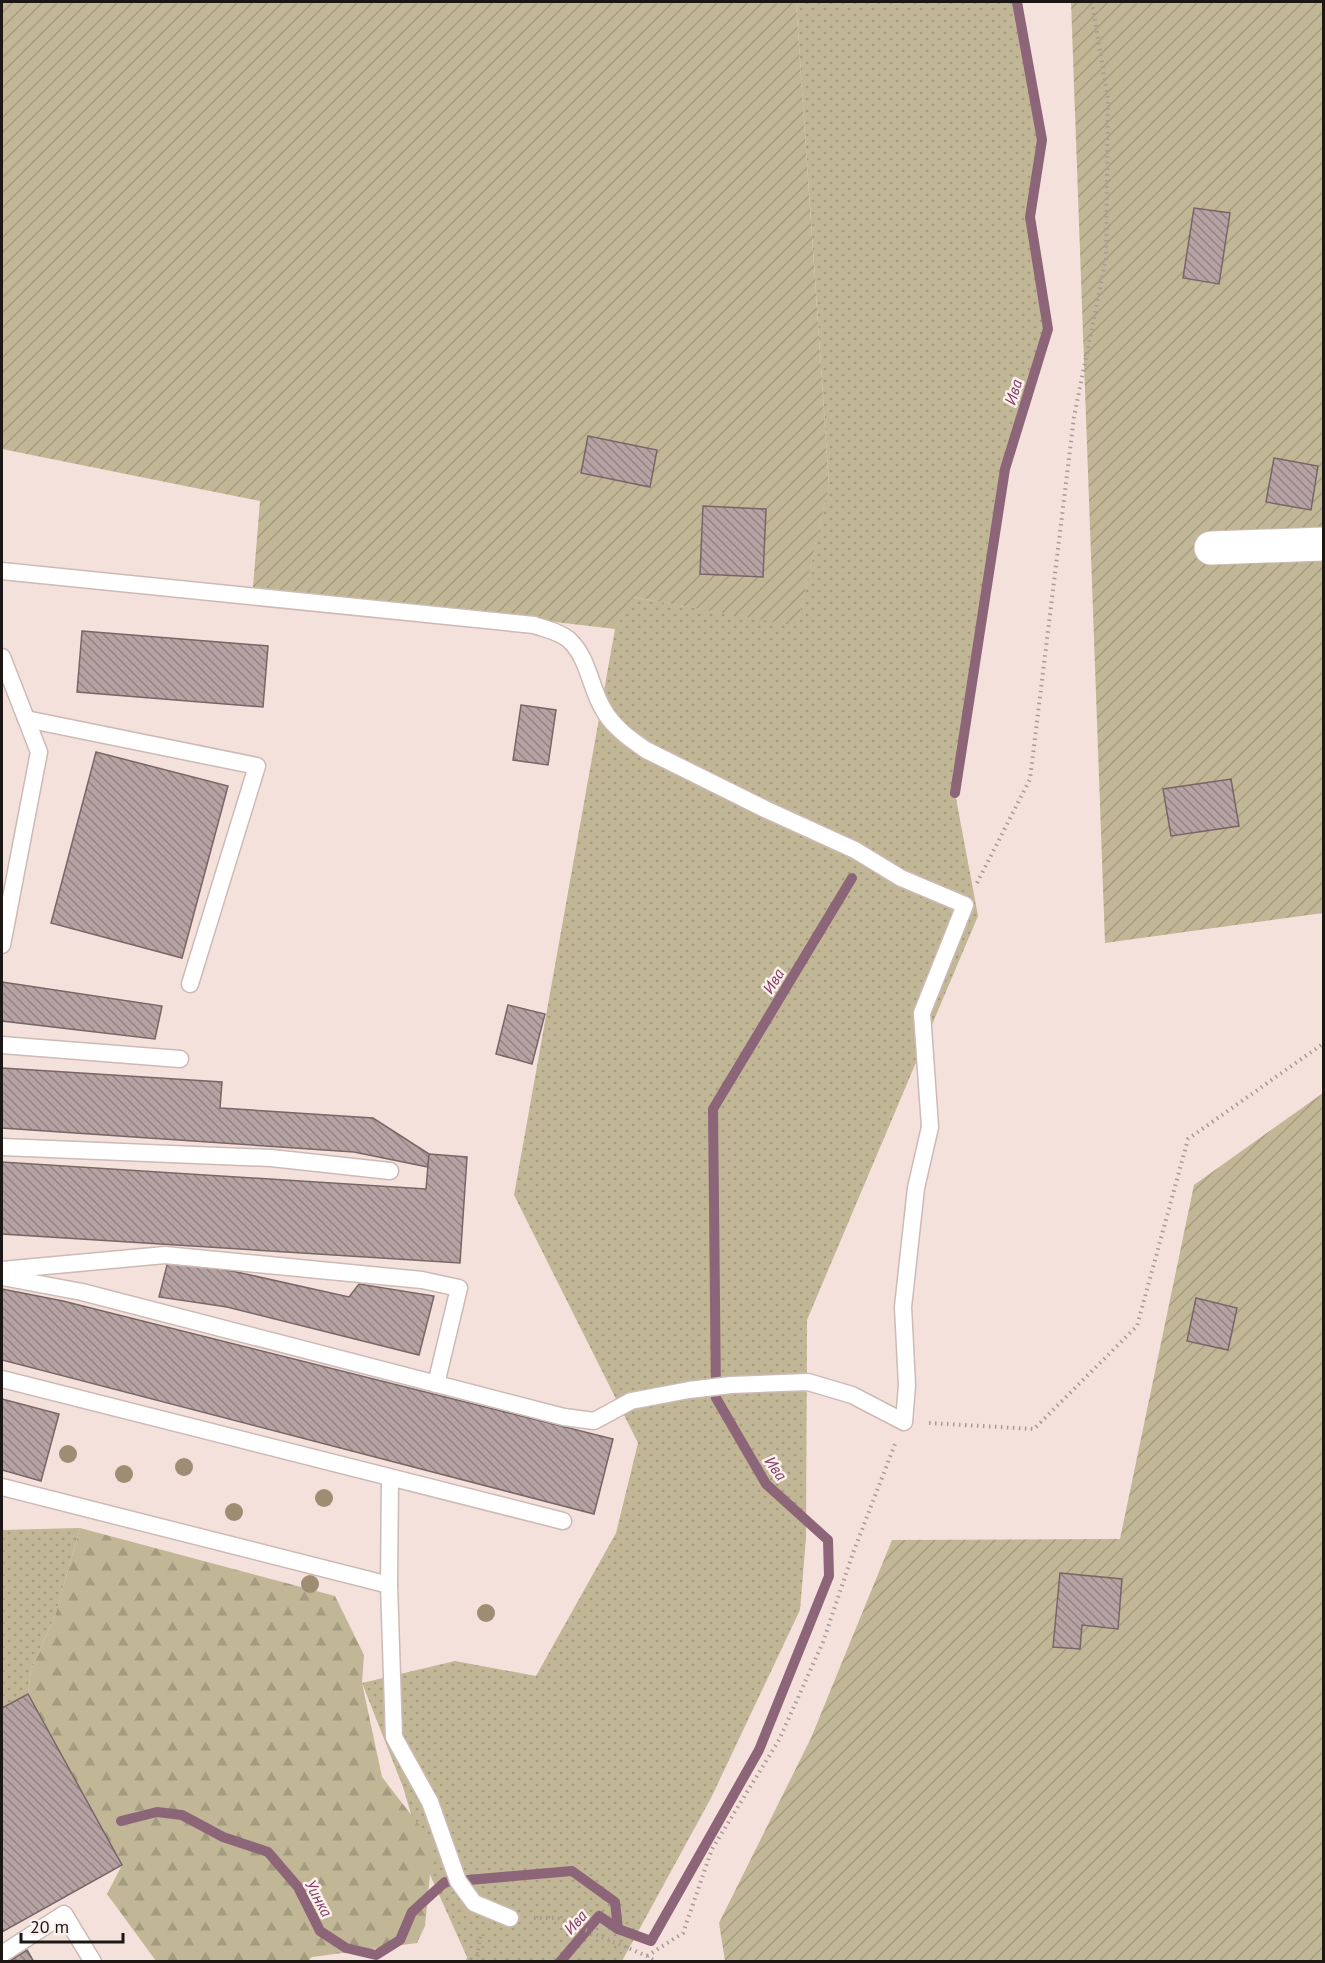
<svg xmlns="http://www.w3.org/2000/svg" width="1325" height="1963" font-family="'PT Sans',sans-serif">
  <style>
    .grass { fill: url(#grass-dots) }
    .forest { fill: url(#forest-firs) }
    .garden { fill: url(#garden-furrows) }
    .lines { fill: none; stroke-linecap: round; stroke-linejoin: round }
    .stream { stroke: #8d6579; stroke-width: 10 }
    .building { fill: url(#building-back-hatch); stroke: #786667; stroke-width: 1.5 }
    .lane-casing { stroke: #cdbab4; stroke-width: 19 }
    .street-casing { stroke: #cdbab4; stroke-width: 35 }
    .path { stroke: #a89995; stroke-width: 4; stroke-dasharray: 1.5 4.5; stroke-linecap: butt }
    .lane { stroke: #fff; stroke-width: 16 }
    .street { stroke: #fff; stroke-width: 33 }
    .tree { fill: #9e8d72 }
    .labels { text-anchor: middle; stroke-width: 5; stroke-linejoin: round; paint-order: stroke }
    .water-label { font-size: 16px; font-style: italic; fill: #813c63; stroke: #fcf0ed }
  </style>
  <defs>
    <pattern id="grass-dots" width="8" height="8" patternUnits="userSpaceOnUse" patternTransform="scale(1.5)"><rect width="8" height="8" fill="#c1b695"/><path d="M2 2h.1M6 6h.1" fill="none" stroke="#a59c80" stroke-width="1.8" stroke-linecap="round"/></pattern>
    <pattern id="forest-firs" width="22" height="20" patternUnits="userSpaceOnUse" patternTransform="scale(1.5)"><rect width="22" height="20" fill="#c1b695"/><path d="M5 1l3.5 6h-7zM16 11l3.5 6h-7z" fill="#a59c80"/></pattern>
    <pattern id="garden-furrows" width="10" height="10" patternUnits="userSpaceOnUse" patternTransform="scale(1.5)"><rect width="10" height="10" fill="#c1b695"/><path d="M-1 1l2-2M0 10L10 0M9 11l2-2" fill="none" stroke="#a59c80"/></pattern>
    <pattern id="building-back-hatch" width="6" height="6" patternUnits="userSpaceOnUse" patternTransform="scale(1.5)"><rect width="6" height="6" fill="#b6a2a3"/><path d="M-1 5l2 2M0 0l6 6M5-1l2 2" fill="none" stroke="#938384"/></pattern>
  </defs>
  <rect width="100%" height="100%" fill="#f5e1db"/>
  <g class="grass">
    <polygon points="796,2 1017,2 1042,140 1030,217 1048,329 1005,469 955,793 978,916 807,1320 806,1538 800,1610 711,1798 622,1961 466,1961 467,1957 427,1868 403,1787 362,1683 455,1661 536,1676 616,1533 638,1443 514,1195 615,629 632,597 797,625 829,484"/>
    <polygon points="80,1528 55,1616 31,1669 28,1694 2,1708 2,1530"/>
  </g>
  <polygon class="forest" points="80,1528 335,1596 364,1655 362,1683 382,1777 433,1843 425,1926 417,1943 312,1957 308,1961 156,1961 107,1894 122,1865 28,1694 31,1669 55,1616"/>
  <g class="garden">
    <polygon points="2,2 796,2 829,485 797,626 633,597 615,629 253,587 260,501 2,449"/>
    <polygon points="1071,2 1323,2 1323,913 1105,943"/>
    <polygon points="1323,1093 1323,1961 725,1961 719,1923 811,1738 892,1540 1120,1539 1194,1185"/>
  </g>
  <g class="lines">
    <g class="stream">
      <polyline points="955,793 1005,469 1048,329 1030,217 1042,140 1017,2"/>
      <polyline points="121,1821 157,1812 182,1815 223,1837 268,1852 298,1887 320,1931 346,1948 376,1955 400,1940 412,1912 445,1882 572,1871 615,1902 618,1929"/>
      <polyline points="560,1962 599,1916 618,1929 651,1941 759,1750 829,1576 828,1540 766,1484 716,1398 713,1109 852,878"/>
    </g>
  </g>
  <g class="building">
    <polygon points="1194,208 1230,213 1219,284 1183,278"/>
    <polygon points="588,436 657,450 650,487 581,473"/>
    <polygon points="1274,458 1318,466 1311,510 1266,502"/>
    <polygon points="703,506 766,509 763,577 700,574"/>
    <polygon points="82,631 268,646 263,707 77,692"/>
    <polygon points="521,705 556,710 548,765 513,760"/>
    <polygon points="96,752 228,786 182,958 51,923"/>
    <polygon points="1231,779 1239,826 1171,836 1163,789"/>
    <polygon points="2,982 162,1006 155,1039 2,1021"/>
    <polygon points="508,1005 545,1014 532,1064 496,1054"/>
    <polygon points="2,1068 222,1082 220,1108 373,1118 429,1154 428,1167 354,1152 2,1128"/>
    <polygon points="429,1154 467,1157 460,1263 2,1234 2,1162 426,1189"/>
    <polygon points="168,1261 232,1271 349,1297 359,1284 434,1296 419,1355 227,1307 159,1297"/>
    <polygon points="2,1289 63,1301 613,1439 594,1514 2,1360"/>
    <polygon points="1196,1298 1237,1308 1228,1350 1187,1341"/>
    <polygon points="2,1399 59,1414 41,1481 2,1470"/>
    <polygon points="1060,1573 1122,1579 1118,1629 1082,1625 1080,1649 1053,1647"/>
    <polygon points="28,1694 122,1865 2,1932 2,1708"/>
    <polygon points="27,1950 34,1962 8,1962"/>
  </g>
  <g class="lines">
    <g class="lane-casing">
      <g id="lane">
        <path d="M2 571 534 625C545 629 558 631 568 639 588 656 590 687 603 709 613 727 630 739 646 750L767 810 855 850 901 878 965 905 922 1013 930 1127 916 1188 903 1307 907 1385 904 1422 852 1395 808 1382 731 1385 689 1390 631 1401 594 1421 564 1417 82 1292 2 1277"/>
        <polyline points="2,657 39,752 2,945"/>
        <polyline points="26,719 257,766 190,984"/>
        <polyline points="2,1045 180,1059"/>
        <polyline points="2,1147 271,1158 390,1171"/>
        <polyline points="2,1270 165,1255 422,1280 459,1288 436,1384"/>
        <polyline points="2,1379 563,1521"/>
        <polyline points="390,1478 389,1585 394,1737 430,1802 458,1881 474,1903 510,1918"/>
        <polyline points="2,1487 389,1585"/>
        <polyline points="2,1954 64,1914 93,1962"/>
      </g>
    </g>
    <g class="street-casing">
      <polyline id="street" points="1211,548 1324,544"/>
    </g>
    <g class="path">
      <polyline points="977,883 1030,779 1074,417 1106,259 1108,99 1092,2"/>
      <polyline points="929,1423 1034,1429 1137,1326 1188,1139 1324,1043"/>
      <polyline points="534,1918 557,1918 647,1956 656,1962"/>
      <polyline points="647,1956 683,1933 712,1849 779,1740 823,1642 853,1553 895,1444"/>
      <polyline points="476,1962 481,1933"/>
    </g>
    <use href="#lane" class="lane"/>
    <use href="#street" class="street"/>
  </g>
  <g class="tree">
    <circle cx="68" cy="1454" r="9"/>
    <circle cx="184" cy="1467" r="9"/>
    <circle cx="124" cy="1474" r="9"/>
    <circle cx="324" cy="1498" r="9"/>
    <circle cx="234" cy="1512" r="9"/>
    <circle cx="310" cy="1584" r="9"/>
    <circle cx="486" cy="1613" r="9"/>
  </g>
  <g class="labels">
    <g class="water-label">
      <text transform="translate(1013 392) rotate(-73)" y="6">Ива</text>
      <text transform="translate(773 981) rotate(-59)" y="6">Ива</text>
      <text transform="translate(776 1468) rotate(54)" y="6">Ива</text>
      <text transform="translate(319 1898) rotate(62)" y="6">Уинка</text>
      <text transform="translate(575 1922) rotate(-48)" y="6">Ива</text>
    </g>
  </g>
  <rect width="1325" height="1963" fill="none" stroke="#1c1614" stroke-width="6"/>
  <path d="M21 1933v9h102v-9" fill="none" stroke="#1c1614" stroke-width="3"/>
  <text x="30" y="1933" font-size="18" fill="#1c1614" stroke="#fcf0ed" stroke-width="4.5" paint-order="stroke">20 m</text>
</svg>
